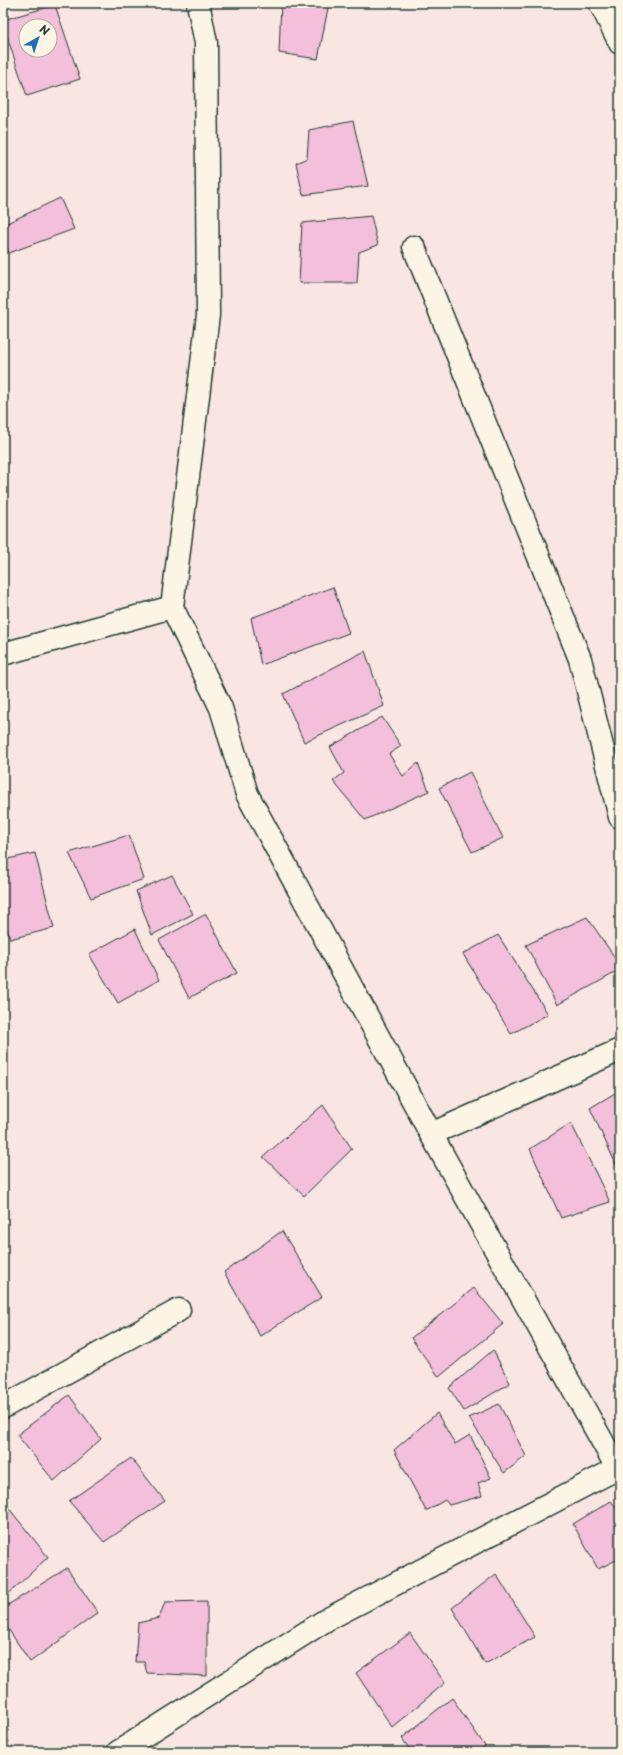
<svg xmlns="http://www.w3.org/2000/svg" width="623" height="1755" font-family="'Playpen Sans',sans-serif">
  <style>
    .building { fill: #f3bfdb; stroke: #1f3d34; fill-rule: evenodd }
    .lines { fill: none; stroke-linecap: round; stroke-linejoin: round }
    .minor-casing { stroke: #1f3d34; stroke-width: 25 }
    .minor { stroke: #fcf5e5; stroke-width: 22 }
  </style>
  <rect width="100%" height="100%" fill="#f9e5e2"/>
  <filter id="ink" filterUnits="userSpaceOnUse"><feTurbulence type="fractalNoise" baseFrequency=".025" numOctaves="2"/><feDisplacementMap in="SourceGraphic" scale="8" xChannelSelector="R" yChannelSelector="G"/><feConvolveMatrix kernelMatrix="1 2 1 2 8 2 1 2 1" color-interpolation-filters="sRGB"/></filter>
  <g filter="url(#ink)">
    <g class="building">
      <polygon points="281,3 329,3 318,59 279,53"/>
      <path d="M55 5 80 79 27 96 3 25V20ZM26 26H50V50H26Z"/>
      <polygon points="3,69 9,85 3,87"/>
      <polygon points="353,121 368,186 303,195 296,163 307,158 309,130"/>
      <polygon points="60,198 74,229 9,253 3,237 3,225"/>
      <polygon points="371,216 378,245 359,252 357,283 299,283 302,223"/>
      <polygon points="333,587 349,633 261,665 251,618"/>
      <polygon points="365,651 384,706 304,742 283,694"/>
      <polygon points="382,717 401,746 389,754 403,776 418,763 429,791 365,820 333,781 344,773 330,747"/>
      <polygon points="470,772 503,838 472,852 439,788"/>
      <polygon points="129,835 144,879 91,898 69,853"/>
      <polygon points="35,853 54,928 10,939 3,913 3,860"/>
      <polygon points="172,875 193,914 152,935 136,891"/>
      <polygon points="206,914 237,973 189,998 159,940"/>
      <polygon points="587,917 620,965 620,970 557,1005 526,945"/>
      <polygon points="135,929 159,980 118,1003 89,954"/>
      <polygon points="498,935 548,1014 511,1034 463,954"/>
      <polygon points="620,1090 620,1173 590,1108"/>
      <polygon points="323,1105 352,1149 304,1196 263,1157"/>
      <polygon points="571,1123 610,1202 561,1218 530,1149"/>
      <polygon points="282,1231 322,1297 260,1336 224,1272"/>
      <polygon points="474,1288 503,1324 439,1377 411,1338"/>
      <polygon points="493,1350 510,1383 464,1411 449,1388"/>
      <polygon points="69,1395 101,1439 54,1481 17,1435"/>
      <polygon points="499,1404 526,1456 504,1473 469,1418"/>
      <polygon points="437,1413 455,1444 470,1435 491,1478 478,1483 482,1496 449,1505 445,1500 426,1511 394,1450"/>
      <polygon points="131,1458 165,1501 104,1542 69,1501"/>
      <polygon points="3,1501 48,1557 3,1599"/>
      <polygon points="611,1501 620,1513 620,1558 598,1569 573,1524"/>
      <polygon points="67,1568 98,1613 30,1662 3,1621 3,1608"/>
      <polygon points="496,1574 535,1637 485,1664 452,1608"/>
      <polygon points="207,1601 207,1676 147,1673 144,1662 135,1662 138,1623 159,1618 165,1602"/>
      <polygon points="410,1633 445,1683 392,1727 356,1673"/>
      <polygon points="452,1698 485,1746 478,1752 411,1752 402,1738"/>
    </g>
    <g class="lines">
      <g class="minor-casing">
        <g id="minor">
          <polyline points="198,3 206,43 208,315 172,607 221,708 247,794 431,1134 620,1473"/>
          <polyline points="600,3 620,43"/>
          <polyline points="414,247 580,659 620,817"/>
          <polyline points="3,654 172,607"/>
          <polyline points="431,1134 620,1050"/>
          <polyline points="3,1407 179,1310"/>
          <polyline points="118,1752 326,1620 618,1468"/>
        </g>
      </g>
      <use href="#minor" class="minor"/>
    </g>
  </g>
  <rect width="623" height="1755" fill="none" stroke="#fcf5e5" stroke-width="16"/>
  <rect x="8" y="8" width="607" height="1739" fill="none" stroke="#1f3d34" stroke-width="1.5" filter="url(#ink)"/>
  <g transform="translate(38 38) rotate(39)"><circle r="19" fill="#fcf5e5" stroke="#a4ab9e"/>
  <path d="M0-3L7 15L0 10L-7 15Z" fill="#1f6fb2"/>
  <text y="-6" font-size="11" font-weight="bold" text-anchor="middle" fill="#1f3d34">N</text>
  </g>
</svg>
